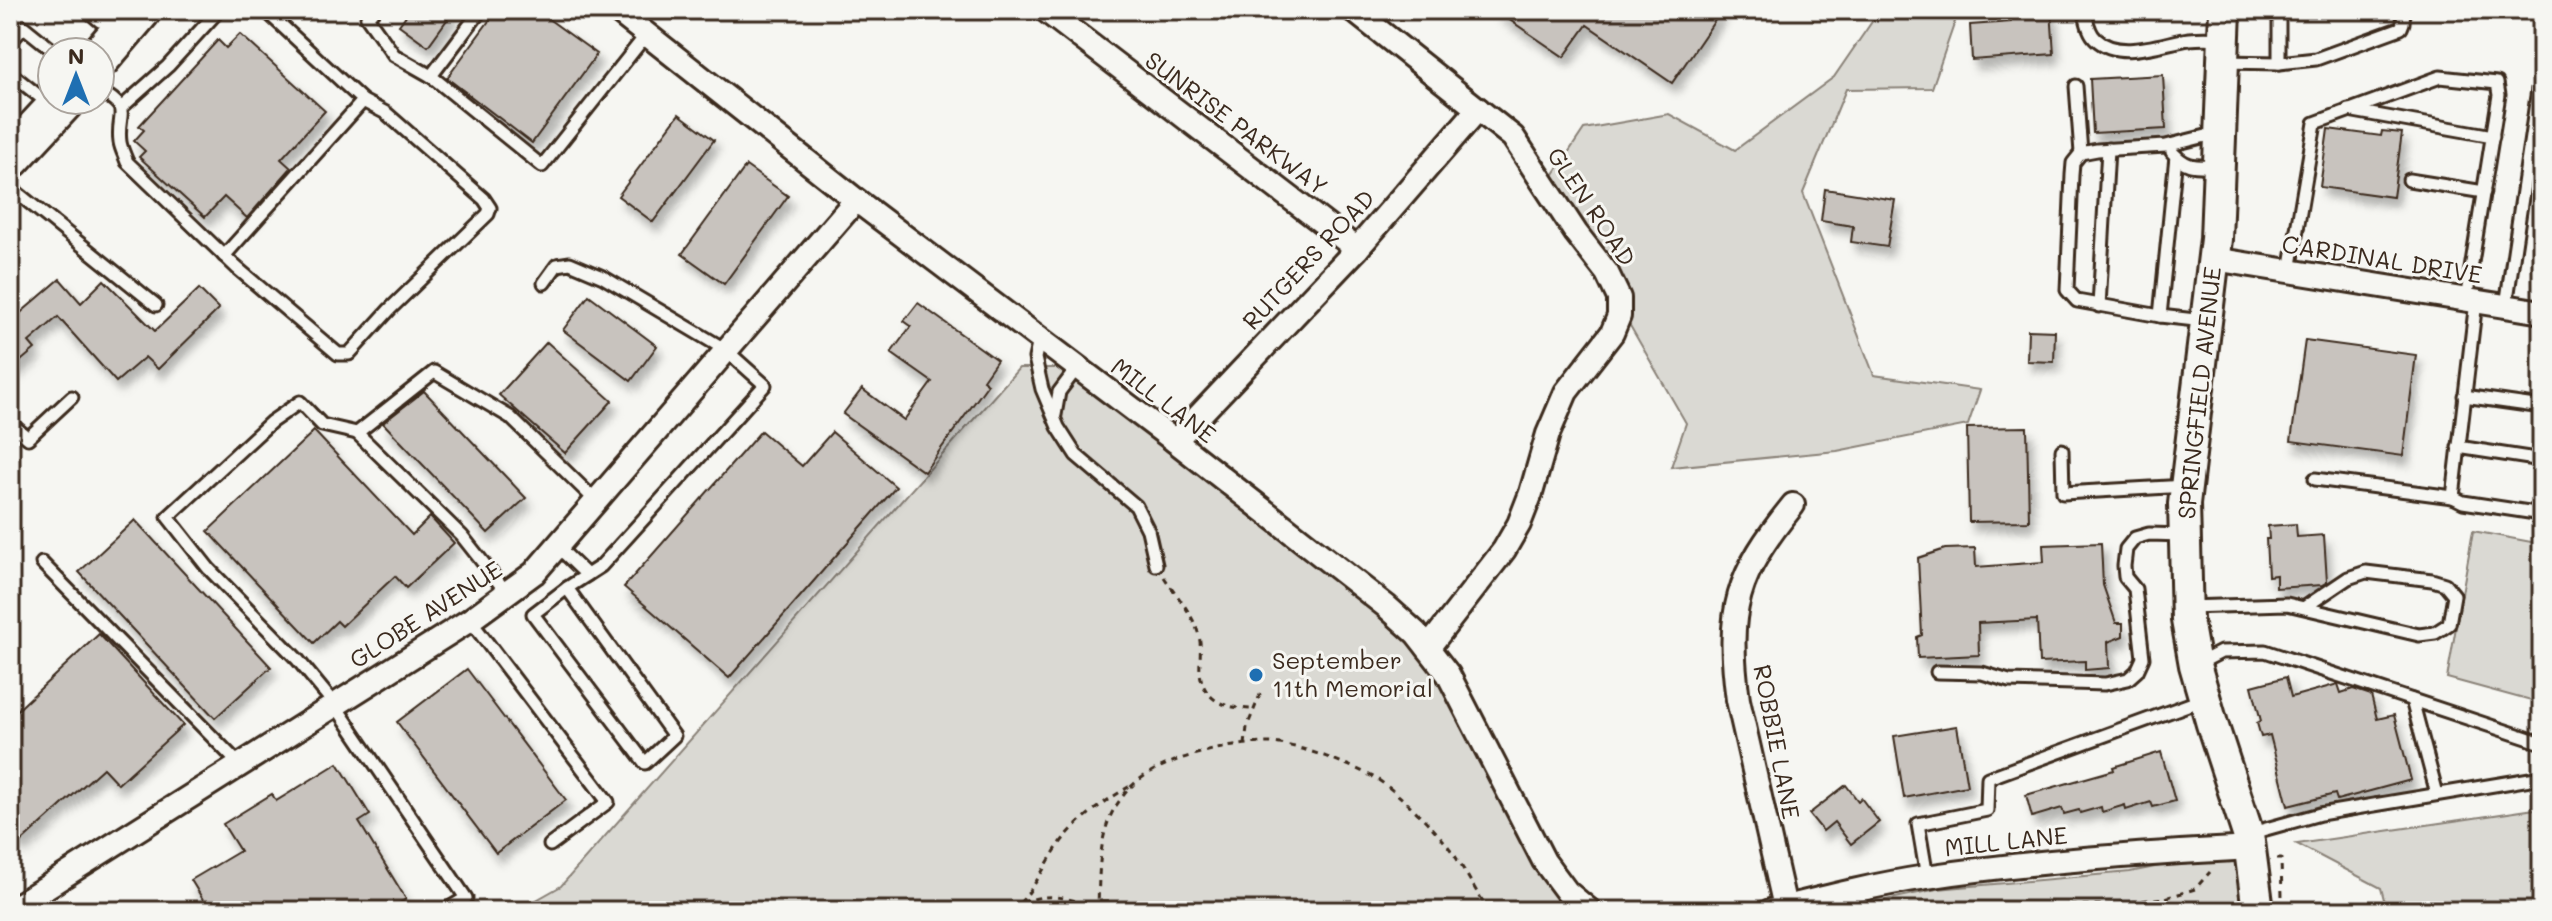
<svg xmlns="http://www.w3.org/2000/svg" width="2552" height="921" font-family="Mali,sans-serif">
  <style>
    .green { fill: #dad9d3; stroke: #8a8278; stroke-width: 2 }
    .building { fill: #c8c3be; stroke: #3b2a1e; stroke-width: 2; filter: url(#shadow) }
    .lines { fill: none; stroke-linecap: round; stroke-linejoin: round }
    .lane-casing { stroke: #3b2a1e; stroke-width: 17 }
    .street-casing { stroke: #3b2a1e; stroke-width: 28 }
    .secondary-casing { stroke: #3b2a1e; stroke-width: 36 }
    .highway-casing { stroke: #3b2a1e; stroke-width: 46 }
    .path { stroke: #3b2a1e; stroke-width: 3; stroke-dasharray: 6 6; stroke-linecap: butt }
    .lane { stroke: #f6f6f2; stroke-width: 11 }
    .street { stroke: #f6f6f2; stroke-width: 22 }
    .secondary { stroke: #f6f6f2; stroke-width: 30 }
    .highway { stroke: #f6f6f2; stroke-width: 40 }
    .poi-dot { fill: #1f6fb2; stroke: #f6f6f2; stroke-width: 3 }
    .labels { text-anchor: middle; stroke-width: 6; stroke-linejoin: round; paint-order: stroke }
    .street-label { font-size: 24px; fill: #3b2a1e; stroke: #f6f6f2 }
    .poi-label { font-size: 24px; fill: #3b2a1e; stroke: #f6f6f2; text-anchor: start }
  </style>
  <defs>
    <filter id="shadow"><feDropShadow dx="5" dy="9" stdDeviation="4" flood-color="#0004"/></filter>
  </defs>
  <rect width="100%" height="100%" fill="#f6f6f2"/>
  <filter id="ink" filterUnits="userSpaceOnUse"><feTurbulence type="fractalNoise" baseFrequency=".0125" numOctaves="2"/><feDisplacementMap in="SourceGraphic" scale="16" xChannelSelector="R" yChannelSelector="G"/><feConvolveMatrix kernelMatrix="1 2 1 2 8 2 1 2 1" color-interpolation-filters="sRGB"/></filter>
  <g filter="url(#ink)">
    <g class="green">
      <polygon points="1880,10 1959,10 1932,88 1846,89 1803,193 1874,375 1980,390 1968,425 1837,451 1671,467 1686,423 1548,183 1584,129 1669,114 1735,150 1834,77"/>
      <polygon points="1019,368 1077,368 1416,633 1544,861 1590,911 517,911 561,886"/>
      <polygon points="2473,531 2542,544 2542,704 2447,678"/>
      <polygon points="2542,808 2542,911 2387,911 2381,888 2297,844"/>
      <polygon points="2250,848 2258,911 1835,911 1937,889 2130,872"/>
    </g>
    <g class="building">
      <polygon points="410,10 454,10 428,46 399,25"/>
      <polygon points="497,10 536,10 597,54 532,143 447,78"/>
      <polygon points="1495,10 1722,10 1672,83 1587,25 1564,57"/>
      <polygon points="2010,10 2051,10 2054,54 1972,60 1970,25 2011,22"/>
      <polygon points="240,34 325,111 281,159 291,168 247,218 224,197 205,217 139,157 145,151 134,141 144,130 139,126 218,40 226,48"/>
      <polygon points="2163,75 2166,129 2093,133 2090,79"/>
      <polygon points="679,114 714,140 653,222 618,196"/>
      <polygon points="2328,129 2381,136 2382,131 2402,133 2393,197 2320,187"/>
      <polygon points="746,166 788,196 724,284 682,254"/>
      <polygon points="1825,189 1895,200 1887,247 1851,242 1853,226 1821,221"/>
      <polygon points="60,279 81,303 104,280 155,331 199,289 219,309 158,369 145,357 116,382 58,317 29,342 35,349 10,370 10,322"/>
      <polygon points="589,295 657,346 631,381 563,330"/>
      <polygon points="918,303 997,360 983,380 988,384 924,472 843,414 862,389 904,420 932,382 891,353 911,326 904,321"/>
      <polygon points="2028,330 2055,331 2054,362 2027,361"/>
      <polygon points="2305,340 2416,355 2403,456 2291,441"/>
      <polygon points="547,342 612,401 565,453 499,395"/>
      <polygon points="424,391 526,498 488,533 383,423"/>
      <polygon points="2027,427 2029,521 1969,522 1967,428"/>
      <polygon points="314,431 412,535 430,517 454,543 406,588 395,576 342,626 337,621 314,643 208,531"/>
      <polygon points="761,431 802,466 832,432 896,487 729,678 624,587"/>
      <polygon points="135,520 271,667 215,718 79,572"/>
      <polygon points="2296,524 2297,537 2324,535 2327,582 2322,585 2276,588 2276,575 2268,576 2266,539 2269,539 2268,526"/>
      <polygon points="2101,543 2103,585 2116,623 2123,623 2123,636 2108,642 2109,668 2085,670 2085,661 2039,663 2037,620 1978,623 1979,655 1918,658 1917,637 1922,635 1918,558 1945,549 1975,548 1976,567 2044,562 2043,545"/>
      <polygon points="99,634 183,725 118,784 103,768 20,843 10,833 10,717"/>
      <polygon points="467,669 566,800 496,853 397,722"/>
      <polygon points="2286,677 2291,697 2338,684 2341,693 2353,689 2371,695 2377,719 2394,715 2411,780 2337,800 2335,794 2288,806 2270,735 2261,737 2257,723 2261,721 2252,686"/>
      <polygon points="1957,726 1967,786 1904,798 1894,736"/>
      <polygon points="2161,752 2175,801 2153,807 2151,802 2126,810 2125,805 2102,812 2101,807 2080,813 2079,810 2064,814 2062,808 2032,817 2026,795 2114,770 2113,767"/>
      <polygon points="338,763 370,815 359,822 406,899 386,911 210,911 191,880 240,851 223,824 272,794 276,801"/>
      <polygon points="1846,785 1858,801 1861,798 1879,822 1851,844 1834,822 1823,831 1809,814"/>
    </g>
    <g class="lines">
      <g class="lane-casing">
        <g id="lane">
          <polyline points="87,10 100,21"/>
          <polyline points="374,10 367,17 394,55 431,76"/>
          <polyline points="481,10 431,76 542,166 646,35"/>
          <path d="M2084 10C2087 20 2088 32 2096 39 2119 61 2162 43 2189 39 2199 38 2210 38 2220 39"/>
          <polyline points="2279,10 2279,63"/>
          <polyline points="10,42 24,27 55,52"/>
          <polyline points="2223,62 2279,63 2316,59 2401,28 2403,23 2404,10"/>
          <polyline points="10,73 39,96"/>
          <polyline points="2076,86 2081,153"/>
          <path d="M100 91C134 110 116 113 120 142 121 149 125 156 127 162L237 268 338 354H349L390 309 488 214 490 208 484 199 386 113 363 101 265 10"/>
          <polyline points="121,108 168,66 219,10"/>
          <polyline points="2348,110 2493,136"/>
          <path d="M2172 152C2187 169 2196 166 2218 166"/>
          <polyline points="2409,180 2484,192"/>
          <polyline points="10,187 156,305"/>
          <polyline points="224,256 363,101"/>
          <polyline points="2290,271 2315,123 2440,77 2497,83 2499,95 2466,300"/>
          <polyline points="544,283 557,265 570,263 603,277 726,350 765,385 601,566 567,588"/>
          <polyline points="2476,301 2453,497 2463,502 2542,514"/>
          <polyline points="2099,306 2108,149"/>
          <polyline points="2506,306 2542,62"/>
          <polyline points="2160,316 2176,156"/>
          <polyline points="2204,321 2160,316 2077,301 2067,290 2072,175 2073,163 2081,153 2097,150 2166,146 2218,133"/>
          <polyline points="1039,340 1035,358 1042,389 1058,427 1076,455 1136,506 1148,530 1156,565"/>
          <polyline points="2464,396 2542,407"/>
          <polyline points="1055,415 1059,392 1077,368"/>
          <polyline points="10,423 28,438 72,397"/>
          <polyline points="357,433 322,425 300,402 271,422 168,517 209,569 298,660 335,705 466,898 444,911"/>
          <polyline points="2458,447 2542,460"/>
          <polyline points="2062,450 2063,493 2186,486"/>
          <polyline points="2315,479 2453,497"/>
          <polyline points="10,484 10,485"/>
          <polyline points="557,546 587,575"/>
          <polyline points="42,563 240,765"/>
          <polygon points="567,588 674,736 645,763 533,614"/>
          <polyline points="507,593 462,536 357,433 434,372 510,417 596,501"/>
          <polyline points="2187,607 2287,604 2419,635 2435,633 2449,624 2454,595 2445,584 2432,580 2366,572 2348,578 2305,607"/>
          <polyline points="470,620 608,802 550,845"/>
          <polyline points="2196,665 2221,652 2265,651 2542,743"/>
          <polyline points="1937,672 1982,673 2009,681 2105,684 2128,679 2137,671 2143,658 2135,589 2125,577 2124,566 2126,549 2135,538 2149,534 2184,535"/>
          <polyline points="2412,700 2437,794"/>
          <polyline points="2248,834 2320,814 2542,777"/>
          <polyline points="1927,877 1918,824 1987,810 1988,778 2204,699"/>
        </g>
      </g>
      <g class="street-casing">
        <g id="street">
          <polyline points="616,10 856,200 1175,441 1386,606 1416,633 1448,674 1544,861 1567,892 1590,911"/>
          <polyline points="1045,10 1357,249"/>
          <polyline points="1353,10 1513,137 1576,233 1607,273 1619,298 1619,316 1612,333 1566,392 1548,434 1531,493 1519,524 1504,550 1428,648"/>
          <polyline points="2214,259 2542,312"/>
          <polyline points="1175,441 1357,249 1478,109"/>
          <path d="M1785 907 1738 700C1726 610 1736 575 1793 505"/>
          <polyline points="10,910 470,620 534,573 856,200"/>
          <path d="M1770 911C1822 898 1873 885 1926 877 2033 861 2142 854 2250 848"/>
        </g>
      </g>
      <g class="secondary-casing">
        <polyline id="secondary" points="2225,10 2216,239 2184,504 2187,620 2195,665 2212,724 2248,834 2258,911"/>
      </g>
      <g class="highway-casing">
        <g id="highway">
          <polyline points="100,57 140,10"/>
          <polyline points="10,158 64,100"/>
        </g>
      </g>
      <g class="path">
        <path d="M1164 577C1176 595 1194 615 1199 636 1202 648 1199 661 1200 673 1204 703 1229 709 1255 709"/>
        <polyline points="1245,745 1247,727 1262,690"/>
        <polyline points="2276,859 2281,859 2282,897"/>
        <path d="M1022 903C1048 891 1075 898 1098 911"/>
        <path d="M1011 911C1036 891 1046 859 1066 836 1084 815 1107 800 1130 786"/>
        <path d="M1098 911C1099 879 1098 837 1114 809 1119 801 1126 791 1133 785 1160 758 1234 742 1271 743 1297 744 1352 765 1375 778 1396 790 1436 829 1450 849 1465 869 1475 892 1490 911"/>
        <polyline points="1999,911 2023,907 2106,905 2165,898 2195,889 2210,872"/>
      </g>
      <use href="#lane" class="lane"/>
      <use href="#street" class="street"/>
      <use href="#secondary" class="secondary"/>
      <use href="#highway" class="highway"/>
    </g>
  </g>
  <circle class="poi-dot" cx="1256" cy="675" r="8"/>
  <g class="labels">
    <g class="street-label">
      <text transform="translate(1236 124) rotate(37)" y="8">SUNRISE PARKWAY</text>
      <text transform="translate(1591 207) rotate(56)" y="8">GLEN ROAD</text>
      <text transform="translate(1309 260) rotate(-47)" y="8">RUTGERS ROAD</text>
      <text transform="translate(2382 260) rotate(9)" y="8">CARDINAL DRIVE</text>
      <text transform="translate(2200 393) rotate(-84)" y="8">SPRINGFIELD AVENUE</text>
      <text transform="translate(1163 401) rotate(37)" y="8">MILL LANE</text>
      <text transform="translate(426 615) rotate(-33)" y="8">GLOBE AVENUE</text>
      <text transform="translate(1776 742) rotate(79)" y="8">ROBBIE LANE</text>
      <text transform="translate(2006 842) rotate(-6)" y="8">MILL LANE</text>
    </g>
    <g class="poi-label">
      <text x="1272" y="669">September<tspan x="1272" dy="28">11th Memorial</tspan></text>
    </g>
  </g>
  <rect width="2552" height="921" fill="none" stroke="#f6f6f2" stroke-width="40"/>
  <rect x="20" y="20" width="2512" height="881" fill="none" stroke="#3b2a1e" stroke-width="3" filter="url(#ink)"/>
  <g transform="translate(76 76)"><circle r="38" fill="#f6f6f2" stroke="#aba49d" stroke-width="2"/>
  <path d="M0-6L14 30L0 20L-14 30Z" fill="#1f6fb2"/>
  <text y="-12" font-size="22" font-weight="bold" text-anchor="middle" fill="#3b2a1e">N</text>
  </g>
</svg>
